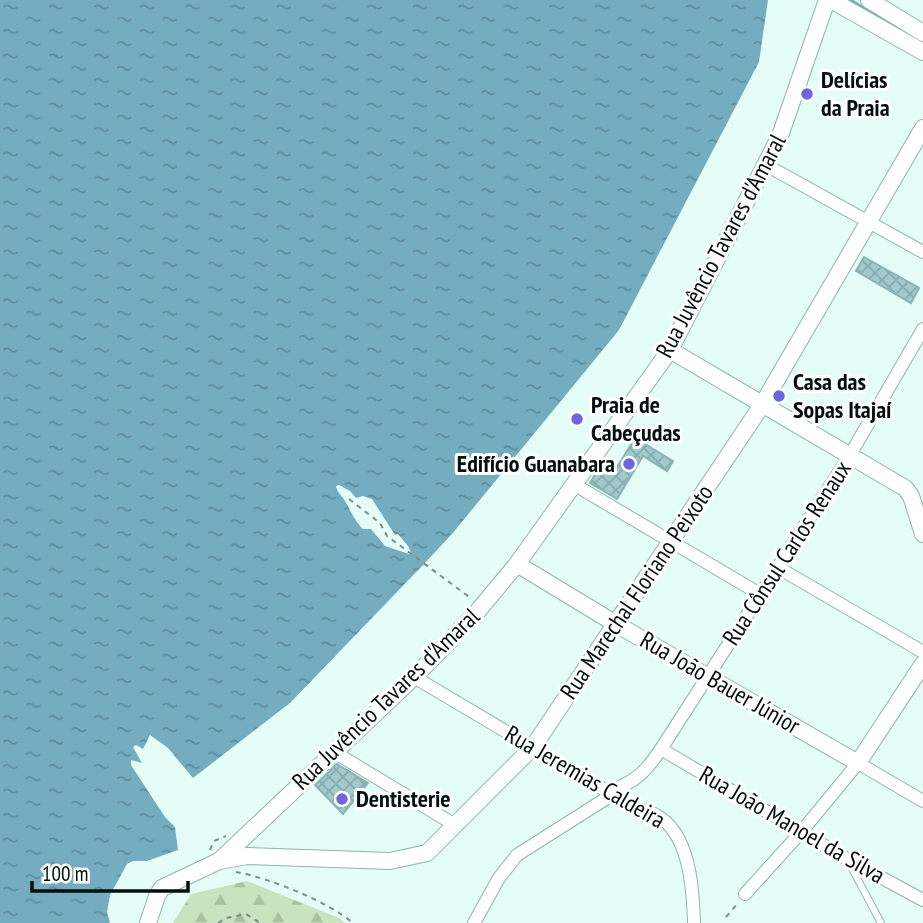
<svg xmlns="http://www.w3.org/2000/svg" width="923" height="923" font-family="'PT Sans Narrow',sans-serif">
  <style>
    .forest { fill: url(#forest-firs) }
    .water { fill: url(#water-ripples); fill-rule: evenodd }
    .lines { fill: none; stroke-linecap: round; stroke-linejoin: round }
    .stream { stroke: #75adc0; stroke-width: 3.5 }
    .building { fill: url(#building-cross-hatch); stroke: #89b3b5; stroke-width: 2 }
    .service-casing { stroke: #8db5ab; stroke-width: 8 }
    .minor-casing { stroke: #8db5ab; stroke-width: 14 }
    .tertiary-casing { stroke: #8db5ab; stroke-width: 18 }
    .path { stroke: #7b8e8a; stroke-width: 2; stroke-dasharray: 5 5; stroke-linecap: butt }
    .service { stroke: #fff; stroke-width: 6 }
    .minor { stroke: #fff; stroke-width: 12 }
    .tertiary { stroke: #fff; stroke-width: 16 }
    .poi-dot { fill: #6e66e0; stroke: #fff; stroke-width: 2.5 }
    .labels { text-anchor: middle; stroke-width: 6; stroke-linejoin: round; paint-order: stroke }
    .poi-label { font-size: 24px; font-weight: bold; fill: #020f0c; stroke: #fff; text-anchor: start }
    .street-label { font-size: 24px; fill: #020f0c; stroke: #fff }
  </style>
  <defs>
    <pattern id="forest-firs" width="22" height="20" patternUnits="userSpaceOnUse" patternTransform="scale(1.75)"><rect width="22" height="20" fill="#c6e4bd"/><path d="M5 1l3.5 6h-7zM16 11l3.5 6h-7z" fill="#a8c2a1"/></pattern>
    <pattern id="water-ripples" width="26" height="14" patternUnits="userSpaceOnUse" patternTransform="scale(1.75)"><rect width="26" height="14" fill="#75adc0"/><path d="M2 4q2-2 4 0t4 0M15 11q2-2 4 0t4 0" fill="none" stroke="#5e8b9a"/></pattern>
    <pattern id="building-cross-hatch" width="8" height="8" patternUnits="userSpaceOnUse" patternTransform="scale(1.75)"><rect width="8" height="8" fill="#a0cacc"/><path d="M0 0l8 8M0 8l8-8" fill="none" stroke="#88acae"/></pattern>
  </defs>
  <rect width="100%" height="100%" fill="#e5fdf7"/>
  <polygon class="forest" points="247,881 339,918 345,923 173,923 191,894"/>
  <path class="water" d="M0 0H768L759 62 619 330 452 534 424 564 290 703 193 778 168 748 150 735 143 749 136 745 133 747 142 763 131 760V765L165 817 175 827 178 850 147 861H133L127 864 110 895 107 912 110 923H0ZM339 485 350 491 356 498 363 496 372 499 395 535 398 534 408 546 412 555 385 546 371 529H363C354 520 351 511 345 501 342 495 337 493 336 486Z"/>
  <g class="lines">
    <polyline class="stream" points="850,0 915,39"/>
  </g>
  <g class="building">
    <polygon points="864,257 919,288 911,303 856,271"/>
    <polygon points="635,438 673,461 667,471 643,456 617,499 590,483 601,464 614,472"/>
    <polygon points="337,764 368,783 343,814 315,785"/>
  </g>
  <g class="lines">
    <g class="service-casing">
      <polyline id="service" points="849,863 881,923"/>
    </g>
    <g class="minor-casing">
      <g id="minor">
        <polyline points="766,165 923,252"/>
        <polyline points="575,485 760,594"/>
        <polyline points="777,567 923,652"/>
        <path d="M414 677 608 792C620 806 640 806 656 815 690 833 693 889 694 923"/>
        <polyline points="661,749 847,859 923,900"/>
        <polyline points="334,752 455,825"/>
        <path d="M608 792C635 782 645 773 661 749L850 455 923 329"/>
        <polyline points="745,894 802,831 858,763 923,801"/>
        <polyline points="474,923 499,878 517,855 607,798 608,792"/>
      </g>
    </g>
    <g class="tertiary-casing">
      <g id="tertiary">
        <polyline points="831,0 923,52"/>
        <polyline points="869,0 923,33"/>
        <polyline points="670,350 905,488 911,496 923,534"/>
        <polyline points="517,564 616,624 858,763 923,664"/>
        <polyline points="219,861 247,856 390,861 427,853 533,747 762,405 923,128"/>
        <polyline points="148,923 157,896 162,888 219,861 414,677 472,618 517,564 670,350 780,136 827,0"/>
      </g>
    </g>
    <g class="path">
      <polyline points="349,499 380,523 387,536 472,599"/>
      <polyline points="210,850 214,841 226,836"/>
      <path d="M236 872C269 878 327 901 353 923"/>
      <polyline points="726,917 738,903"/>
      <polyline points="218,923 226,918 246,914 260,923"/>
    </g>
    <use href="#service" class="service"/>
    <use href="#minor" class="minor"/>
    <use href="#tertiary" class="tertiary"/>
  </g>
  <g class="poi-dot">
    <circle cx="807" cy="94" r="7"/>
    <circle cx="779" cy="396" r="7"/>
    <circle cx="577" cy="419" r="7"/>
    <circle cx="629" cy="464" r="7"/>
    <circle cx="342" cy="799" r="7"/>
  </g>
  <g class="labels">
    <g class="poi-label">
      <text x="821" y="88">Delícias<tspan x="821" dy="28">da Praia</tspan></text>
      <text x="793" y="390">Casa das<tspan x="793" dy="28">Sopas Itajaí</tspan></text>
      <text x="591" y="413">Praia de<tspan x="591" dy="28">Cabeçudas</tspan></text>
      <text x="615" y="472" text-anchor="end">Edifício Guanabara</text>
      <text x="356" y="807">Dentisterie</text>
    </g>
    <g class="street-label">
      <text transform="translate(721 246) rotate(-62)" y="8">Rua Juvêncio Tavares d'Amaral</text>
      <text transform="translate(787 553) rotate(-57)" y="8">Rua Cônsul Carlos Renaux</text>
      <text transform="translate(637 592) rotate(-56)" y="8">Rua Marechal Floriano Peixoto</text>
      <text transform="translate(720 683) rotate(30)" y="8">Rua João Bauer Júnior</text>
      <text transform="translate(386 699) rotate(-44)" y="8">Rua Juvêncio Tavares d'Amaral</text>
      <text transform="translate(585 777) rotate(30)" y="8">Rua Jeremias Caldeira</text>
      <text transform="translate(792 825) rotate(30)" y="8">Rua João Manoel da Silva</text>
    </g>
  </g>
  <path d="M32 881v10h156v-10" fill="none" stroke="#020f0c" stroke-width="3.5"/>
  <text x="42" y="881" font-size="21" fill="#020f0c" stroke="#ffffff" stroke-width="5" paint-order="stroke">100 m</text>
</svg>
